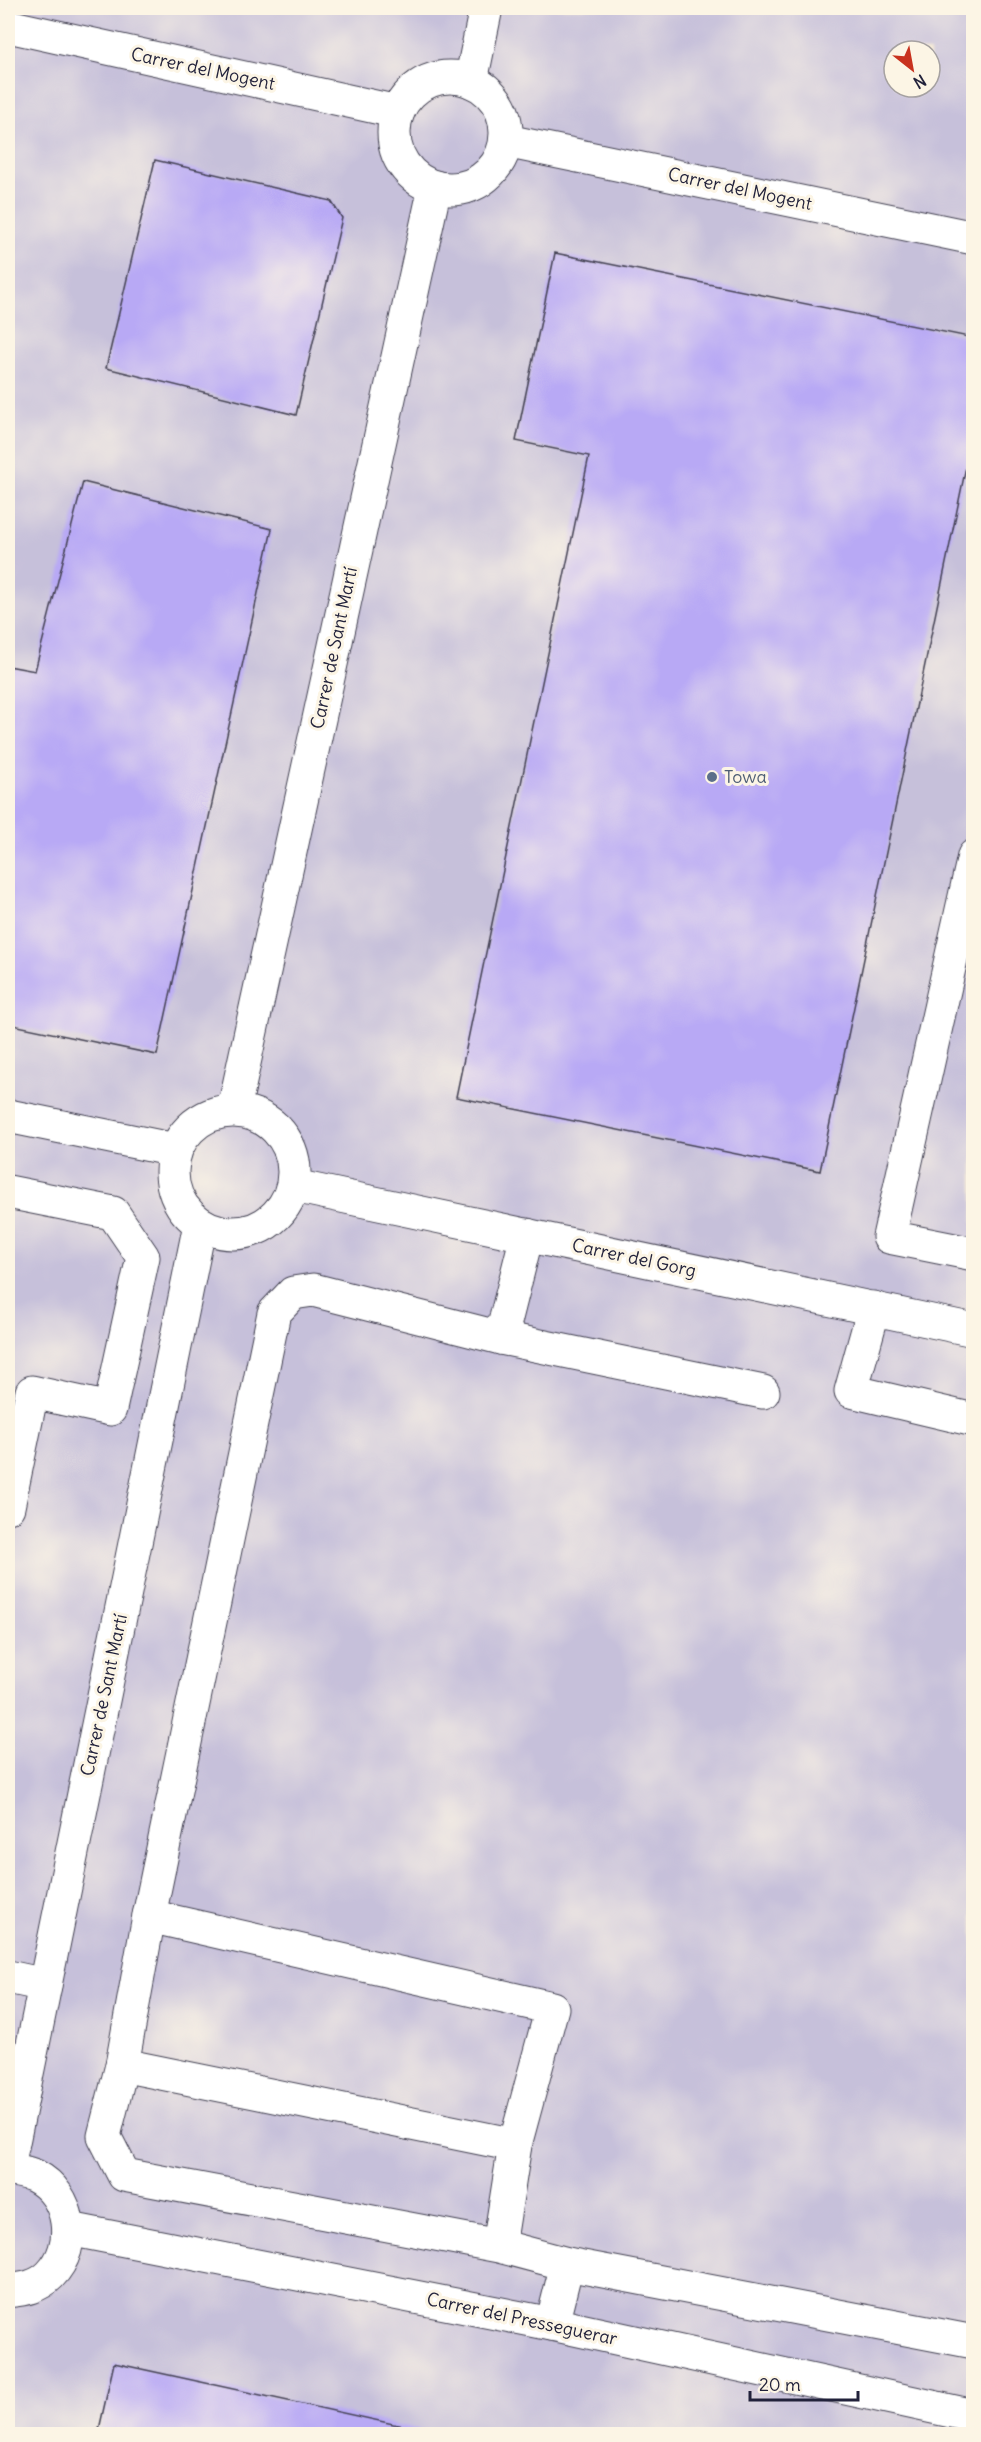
<svg xmlns="http://www.w3.org/2000/svg" width="981" height="2442" font-family="Delius,sans-serif">
  <style>
    .industrial { fill: #c6c0da; fill-rule: evenodd }
    .building { fill: #b8a9f5 }
    .lines { fill: none; stroke-linecap: round; stroke-linejoin: round }
    .minor-casing { stroke: #424051; stroke-width: 35 }
    .minor { stroke: #fff; stroke-width: 33 }
    .service-dot { fill: #5c6f8a; stroke: #fcf5e5; stroke-width: 2 }
    .labels { text-anchor: middle; stroke-width: 6; stroke-linejoin: round; paint-order: stroke }
    .street-label { font-size: 18px; fill: #22223b; stroke: #fcf5e5 }
    .service-label { font-size: 18px; fill: #4e5e75; stroke: #fcf5e5; text-anchor: start }
  </style>
  <rect width="100%" height="100%" fill="#fcf5e5"/>
  <filter id="ink" filterUnits="userSpaceOnUse"><feTurbulence type="fractalNoise" baseFrequency=".0167" numOctaves="2"/><feDisplacementMap in="SourceGraphic" scale="12" xChannelSelector="R" yChannelSelector="G"/><feConvolveMatrix kernelMatrix="1 2 1 2 8 2 1 2 1" color-interpolation-filters="sRGB"/></filter>
  <filter id="wash" filterUnits="userSpaceOnUse"><feTurbulence type="fractalNoise" baseFrequency=".008" numOctaves="4" result="noise"/><feDisplacementMap in="SourceGraphic" scale="24" xChannelSelector="R" yChannelSelector="G"/><feGaussianBlur stdDeviation="1.35" result="paint"/><feColorMatrix in="noise" values="0 0 0 0 0 0 0 0 0 0 0 0 0 0 0 0 0 1.4 0 .05"/><feComposite in="paint" operator="in"/></filter>
  <g filter="url(#wash)">
    <rect width="100%" height="100%" fill="#f5e9d0"/>
    <path class="industrial" d="M8 8H973V2434H8ZM894 51H930V87H894Z"/>
    <g id="blocks">
      <g class="building">
        <polygon points="155,160 331,201 342,218 296,415 106,368"/>
        <polygon points="555,253 974,338 974,428 820,1171 456,1097 589,456 516,441"/>
        <polygon points="83,482 272,529 157,1055 8,1024 8,666 35,671"/>
        <polygon points="114,2363 430,2432 430,2434 98,2434"/>
      </g>
    </g>
  </g>
  <g filter="url(#ink)">
    <use href="#blocks" fill-opacity="0" stroke="#424051" stroke-width="1.5"/>
    <g class="lines">
      <g class="minor-casing">
        <g id="minor">
          <polyline points="8,26 398,112"/>
          <circle cx="450" cy="133" r="56"/>
          <polyline points="471,81 486,8"/>
          <polyline points="506,141 974,238"/>
          <polyline points="974,856 889,1237 974,1254"/>
          <polyline points="234,1109 435,187"/>
          <circle cx="233" cy="1172" r="61"/>
          <polyline points="8,1116 175,1150"/>
          <polyline points="294,1186 974,1330"/>
          <polyline points="8,1192 113,1213 143,1257 110,1409 32,1392 8,1507"/>
          <polyline points="527,1235 501,1338 763,1392"/>
          <polyline points="874,1308 851,1391 974,1420"/>
          <polyline points="149,1916 274,1313 293,1293 313,1290 501,1338"/>
          <polyline points="8,1977 45,1985"/>
          <polyline points="122,2065 515,2145"/>
          <polyline points="8,2167 200,1224"/>
          <path d="M8 2169C16 2171 27 2172 35 2176 71 2194 79 2246 50 2275 38 2287 24 2289 8 2291"/>
          <polyline points="69,2229 552,2324 974,2416"/>
          <polyline points="499,2246 124,2175 104,2136 122,2065 149,1916 552,2008 515,2145 499,2246 567,2264 974,2342"/>
          <polyline points="552,2324 567,2264"/>
        </g>
      </g>
      <use href="#minor" class="minor"/>
    </g>
  </g>
  <circle class="service-dot" cx="712" cy="777" r="6"/>
  <g class="labels">
    <g class="street-label">
      <text transform="translate(203 69) rotate(12)" y="6">Carrer del Mogent</text>
      <text transform="translate(740 189) rotate(12)" y="6">Carrer del Mogent</text>
      <text transform="translate(334 648) rotate(-78)" y="6">Carrer de Sant Martí</text>
      <text transform="translate(634 1258) rotate(12)" y="6">Carrer del Gorg</text>
      <text transform="translate(104 1695) rotate(-78)" y="6">Carrer de Sant Martí</text>
      <text transform="translate(522 2319) rotate(12)" y="6">Carrer del Presseguerar</text>
    </g>
    <g class="service-label">
      <text x="724" y="783">Towa</text>
    </g>
  </g>
  <rect width="981" height="2442" fill="none" stroke="#fcf5e5" stroke-width="30"/>
  <g transform="translate(912 69) rotate(149)"><circle r="28" fill="#fcf5e5" stroke="#a5a1a1" stroke-width="1.5"/>
  <path d="M0-4.5L10 22L0 15L-10 22Z" fill="#c8321e"/>
  <text y="-9" font-size="16" font-weight="bold" text-anchor="middle" fill="#22223b">N</text>
  </g>
  <path d="M750 2391v9h108v-9" fill="none" stroke="#22223b" stroke-width="3"/>
  <text x="759" y="2391" font-size="18" fill="#22223b" stroke="#fcf5e5" stroke-width="4.5" paint-order="stroke">20 m</text>
</svg>
